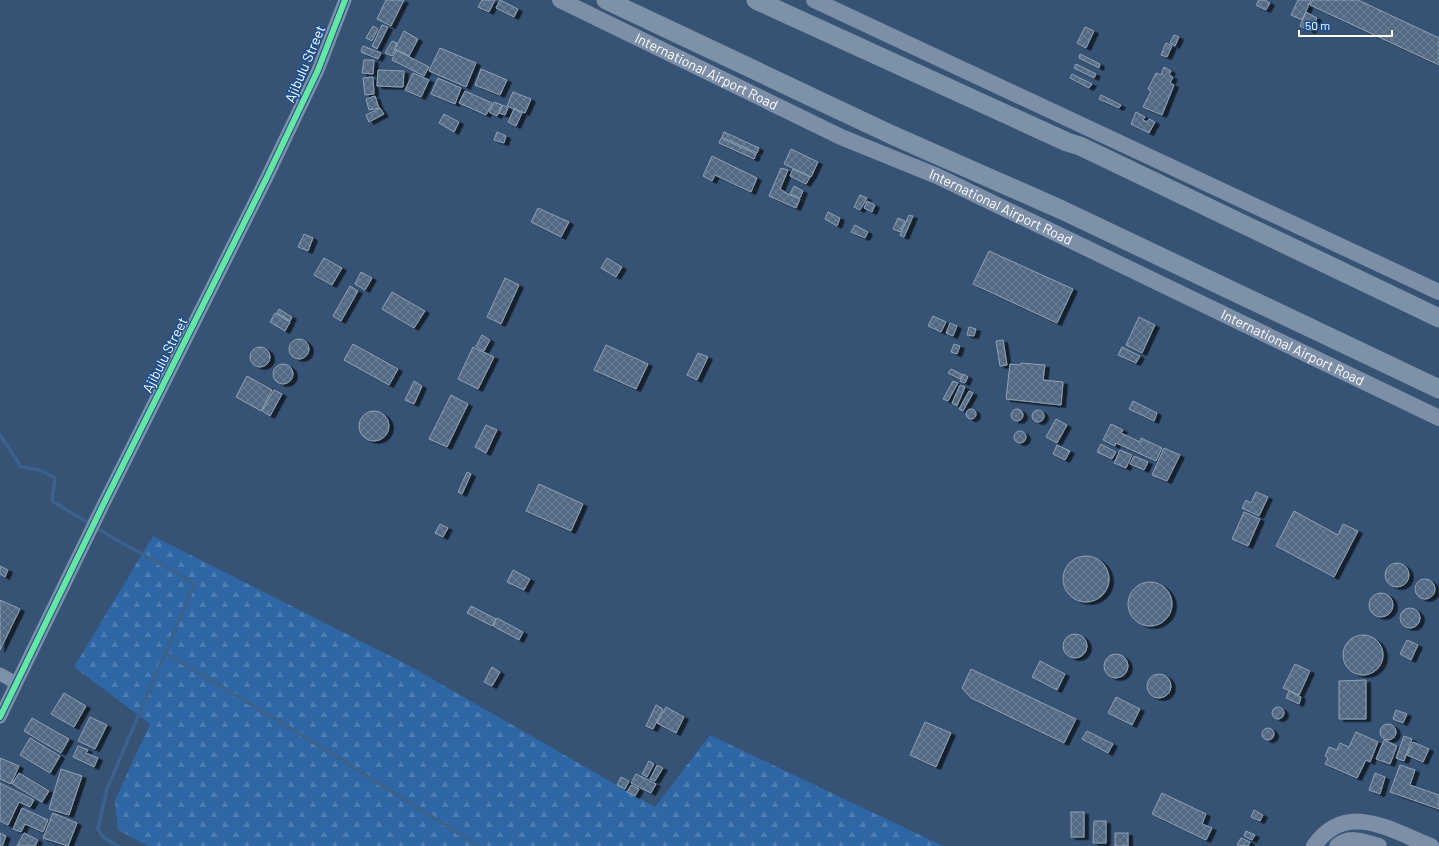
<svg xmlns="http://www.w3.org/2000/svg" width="1439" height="846" font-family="Barlow,sans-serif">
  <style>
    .forest { fill: url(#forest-firs) }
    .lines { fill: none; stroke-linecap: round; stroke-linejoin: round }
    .stream { stroke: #3b618d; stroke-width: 3.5 }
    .building { fill: url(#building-cross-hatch); stroke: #92a2b6; filter: url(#shadow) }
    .minor { stroke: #7d92a8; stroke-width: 13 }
    .major { stroke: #7d8ea7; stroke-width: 16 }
    .highway { stroke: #7e92a7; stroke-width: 19 }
    .cycleway-casing { stroke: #1b4f8f; stroke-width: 8 }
    .cycleway { stroke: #66e7a1; stroke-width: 6 }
    .labels { text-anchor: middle; stroke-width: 3; stroke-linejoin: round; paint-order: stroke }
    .street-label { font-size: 14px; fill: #fff; stroke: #1b4f8f }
  </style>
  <defs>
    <pattern id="forest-firs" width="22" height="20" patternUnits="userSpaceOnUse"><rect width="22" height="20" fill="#2f66a5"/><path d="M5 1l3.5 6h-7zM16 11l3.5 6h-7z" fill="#4e7db2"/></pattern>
    <pattern id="building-cross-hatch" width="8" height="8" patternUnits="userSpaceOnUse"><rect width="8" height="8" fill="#526984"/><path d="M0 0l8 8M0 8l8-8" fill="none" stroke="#6c8096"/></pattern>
    <filter id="shadow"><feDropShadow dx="4.5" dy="2.5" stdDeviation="0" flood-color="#0009"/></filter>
  </defs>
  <rect width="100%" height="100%" fill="#365274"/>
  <polygon class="forest" points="153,536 408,665 655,807 710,735 943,846 148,846 118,830 115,800 150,724 74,667"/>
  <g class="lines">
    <g class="stream">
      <polyline points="0,435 21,467 40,470 55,478 52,501 122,543 195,583 107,789 98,829 103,837 118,846"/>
      <polyline points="164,652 305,737 479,846"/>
    </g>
  </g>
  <g class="building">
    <polygon points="386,0 404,0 391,26 377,19"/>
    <polygon points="482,0 495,0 489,12 478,7"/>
    <polygon points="500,0 518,9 514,17 496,8"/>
    <polygon points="1259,0 1265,0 1270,3 1266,10 1256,5"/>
    <polygon points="1298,0 1311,0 1302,20 1291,15"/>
    <polygon points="1313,0 1358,0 1439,38 1439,65 1310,5"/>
    <polygon points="1306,12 1317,18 1311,31 1300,26"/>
    <polygon points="382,25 388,27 377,49 372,46"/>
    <polygon points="373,26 378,29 372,41 366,38"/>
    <polygon points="1085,27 1094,31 1086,48 1077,43"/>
    <polygon points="404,31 418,39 409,56 395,49"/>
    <polygon points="1174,35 1179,37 1175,46 1170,43"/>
    <polygon points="392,41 397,43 392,56 385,53"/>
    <polygon points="1166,43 1172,46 1167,57 1161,55"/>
    <polygon points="363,46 381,53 378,59 361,52"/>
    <polygon points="440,48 476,63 466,87 429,71"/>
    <polygon points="396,50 429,67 424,76 392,60"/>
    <polygon points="1080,54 1100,64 1099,68 1079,58"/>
    <polygon points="364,60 374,60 373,74 362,73"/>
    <polygon points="1076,64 1096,74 1094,78 1074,68"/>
    <polygon points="1164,67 1171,71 1169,75 1173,77 1170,83 1174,85 1162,115 1143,107 1151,91 1148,89 1156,73 1161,75"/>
    <polygon points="481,69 507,80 500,95 475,85"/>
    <polygon points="378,70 404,71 403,87 377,86"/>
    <polygon points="413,73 429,80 421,97 405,90"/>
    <polygon points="1072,74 1092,84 1089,88 1070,78"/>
    <polygon points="373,77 374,94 365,95 363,78"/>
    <polygon points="438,78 461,88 455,104 431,94"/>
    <polygon points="465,91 492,103 486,115 459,103"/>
    <polygon points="513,92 531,99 525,113 507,106"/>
    <polygon points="1101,95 1121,105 1119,108 1099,99"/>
    <polygon points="375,96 379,108 369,110 366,99"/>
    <polygon points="494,102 502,105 497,116 489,112"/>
    <polygon points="503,105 508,108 505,115 499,113"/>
    <polygon points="380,108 384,114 369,122 366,115"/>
    <polygon points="514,109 522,113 516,126 508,122"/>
    <polygon points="1136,112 1145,117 1143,120 1147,122 1149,119 1155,122 1149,133 1131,124"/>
    <polygon points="444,114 459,122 454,132 439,123"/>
    <polygon points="497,132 506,136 504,143 494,140"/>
    <polygon points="724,132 759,148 757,153 722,137"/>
    <polygon points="721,138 756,154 754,159 719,143"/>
    <polygon points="791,149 818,162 811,177 784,164"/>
    <polygon points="712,156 757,178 751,192 715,175 712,181 703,176"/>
    <polygon points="781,168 788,170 780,189 788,194 800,199 796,208 769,196"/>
    <polygon points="793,169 810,177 806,184 790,176"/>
    <polygon points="794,186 803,191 800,198 790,194"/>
    <polygon points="860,195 867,198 860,210 854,207"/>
    <polygon points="867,201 875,205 872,212 864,208"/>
    <polygon points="538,208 569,222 561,237 531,222"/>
    <polygon points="828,212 840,218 837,226 825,219"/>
    <polygon points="909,215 913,216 904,237 900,235"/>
    <polygon points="898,218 905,221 900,232 893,229"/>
    <polygon points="855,225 868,232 865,238 851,232"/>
    <polygon points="304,234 313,238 308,251 298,247"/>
    <polygon points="989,251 1073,289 1057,323 973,284"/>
    <polygon points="324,258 342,268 332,285 314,275"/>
    <polygon points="607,258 622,267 616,277 601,268"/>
    <polygon points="361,272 372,278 365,290 355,284"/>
    <polygon points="505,278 519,285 501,324 487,317"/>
    <polygon points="350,286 358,291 341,321 333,316"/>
    <polygon points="392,292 425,311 414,328 382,309"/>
    <polygon points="279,309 292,317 290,321 277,313"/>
    <polygon points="275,313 290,322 285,331 270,322"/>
    <polygon points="933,316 946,322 941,332 928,326"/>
    <polygon points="1139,317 1155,325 1142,353 1126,345"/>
    <polygon points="950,323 957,326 953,336 946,333"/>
    <polygon points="969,327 976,329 974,336 967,335"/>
    <polygon points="482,335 490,340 484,351 476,346"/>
    <circle cx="299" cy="349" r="10"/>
    <polygon points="1003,340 1007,365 1000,366 996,341"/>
    <polygon points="353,344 398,369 389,385 344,360"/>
    <polygon points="954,344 960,346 957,354 951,352"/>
    <polygon points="606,345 648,364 636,389 594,370"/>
    <polygon points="473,347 494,357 478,389 458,379"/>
    <polygon points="1122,347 1140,356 1136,363 1118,355"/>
    <circle cx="260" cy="357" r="10"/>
    <polygon points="698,353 708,357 697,380 687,375"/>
    <polygon points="1021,363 1045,365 1043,380 1063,382 1061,405 1006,399 1010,364 1020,365"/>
    <circle cx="283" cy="374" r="10"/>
    <polygon points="951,369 963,375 960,379 948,373"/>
    <polygon points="964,374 968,377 965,383 960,381"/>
    <polygon points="247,376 272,390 261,411 236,397"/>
    <polygon points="414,381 422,386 414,404 405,400"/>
    <polygon points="953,381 958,383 948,401 943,399"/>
    <polygon points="960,385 965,387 957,406 952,403"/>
    <polygon points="274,390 282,394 270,416 262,411"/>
    <polygon points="969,391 973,393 963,411 959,409"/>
    <polygon points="451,395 468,404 447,447 429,439"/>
    <polygon points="1133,401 1157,413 1154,421 1129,409"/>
    <circle cx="1017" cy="415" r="6"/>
    <circle cx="971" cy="414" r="5"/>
    <circle cx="1038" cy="416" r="6"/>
    <circle cx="374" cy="426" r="15"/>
    <polygon points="1056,419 1067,425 1057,443 1046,437"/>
    <polygon points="1111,424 1123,430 1121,433 1140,442 1141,438 1162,448 1156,461 1116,443 1115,446 1103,440"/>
    <polygon points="486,425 497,430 486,453 475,447"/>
    <circle cx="1020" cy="437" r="6"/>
    <polygon points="1101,444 1116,452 1112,459 1097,452"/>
    <polygon points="1057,445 1070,451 1065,460 1053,454"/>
    <polygon points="1164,448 1180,455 1167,481 1152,475"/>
    <polygon points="1120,450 1132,455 1126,468 1114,463"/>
    <polygon points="1134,456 1148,462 1144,470 1130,464"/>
    <polygon points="467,472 471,474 462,494 458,492"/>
    <polygon points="539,484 583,504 571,531 526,511"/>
    <polygon points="1256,492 1268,497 1259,516 1242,508 1246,500 1251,503"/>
    <polygon points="1294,511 1338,535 1343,524 1358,531 1334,577 1276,546"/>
    <polygon points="1244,512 1260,519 1248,546 1232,539"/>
    <polygon points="440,524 448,528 443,537 435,533"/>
    <circle cx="1086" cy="579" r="23"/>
    <circle cx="1397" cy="575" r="12"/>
    <polygon points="0,566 8,570 5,577 0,574"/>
    <polygon points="513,570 530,579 524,590 507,582"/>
    <circle cx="1425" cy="589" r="10"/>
    <circle cx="1150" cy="604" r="22"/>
    <circle cx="1381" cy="605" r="12"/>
    <polygon points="0,600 20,609 0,650"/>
    <polygon points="471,606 496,619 492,626 467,613"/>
    <circle cx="1410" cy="618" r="10"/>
    <polygon points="497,618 523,632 519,640 493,626"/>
    <circle cx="1075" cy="646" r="12"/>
    <circle cx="1363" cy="655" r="20"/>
    <polygon points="1407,640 1418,645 1411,660 1400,654"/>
    <circle cx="1116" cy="666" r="12"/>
    <polygon points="1040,661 1065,674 1057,690 1032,677"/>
    <polygon points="1295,664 1310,671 1299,695 1283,688"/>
    <polygon points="492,667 500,672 492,686 484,682"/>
    <polygon points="971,669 1076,719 1064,743 971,698 962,688"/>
    <circle cx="1159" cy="686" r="12"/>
    <polygon points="1366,680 1366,719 1339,719 1339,681"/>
    <polygon points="1289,691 1301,697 1299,704 1286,698"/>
    <polygon points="64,693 86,706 74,727 51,714"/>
    <polygon points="1116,697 1140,709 1132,725 1108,713"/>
    <polygon points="656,705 663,709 653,729 646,726"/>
    <polygon points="666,707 684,717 676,733 657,723"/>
    <circle cx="1278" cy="713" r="6"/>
    <polygon points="1396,710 1407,714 1403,723 1393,719"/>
    <polygon points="90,717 107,725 95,749 78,741"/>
    <polygon points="32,718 69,739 61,753 24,731"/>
    <polygon points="925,722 951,733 936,767 910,755"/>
    <circle cx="1388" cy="732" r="8"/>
    <circle cx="1268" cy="734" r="6"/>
    <polygon points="1087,731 1113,744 1108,753 1082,739"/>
    <polygon points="1356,732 1378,742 1370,762 1366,760 1357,778 1325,764 1328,758 1325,756 1329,747 1337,750 1340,743 1349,747"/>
    <polygon points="1404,736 1412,739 1404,761 1396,758"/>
    <polygon points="30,738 60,756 50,773 20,755"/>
    <polygon points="1384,740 1397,746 1390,764 1376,759"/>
    <polygon points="1413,742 1429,749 1423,762 1407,755"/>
    <polygon points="78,746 88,750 86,753 98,758 94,767 73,757"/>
    <polygon points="0,758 19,766 11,784 0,779"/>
    <polygon points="649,761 654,764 647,777 642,774"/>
    <polygon points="657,765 663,768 655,781 650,779"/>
    <polygon points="1400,765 1415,770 1410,785 1439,795 1439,809 1390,792"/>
    <polygon points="61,769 82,776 69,815 49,809"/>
    <polygon points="19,773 49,791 42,802 12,784"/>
    <polygon points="1375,773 1385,777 1380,794 1369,790"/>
    <polygon points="636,774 656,784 651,793 631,783"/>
    <polygon points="621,777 629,781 625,789 617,785"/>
    <polygon points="0,783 34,800 30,807 19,802 8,825 0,821"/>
    <polygon points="631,785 639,789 635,796 627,792"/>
    <polygon points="1162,793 1206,814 1202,824 1212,828 1206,840 1152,814"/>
    <polygon points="22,808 48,820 43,832 25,824 21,832 13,829"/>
    <polygon points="1254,810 1263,815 1260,821 1251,817"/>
    <rect x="1071" y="812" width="13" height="25"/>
    <polygon points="53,813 77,823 68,846 43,838"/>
    <polygon points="1094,821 1106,821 1106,843 1093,843"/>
    <polygon points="1246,831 1255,835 1252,840 1244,836"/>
    <polygon points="0,833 6,836 2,846 0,846"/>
    <polygon points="24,833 38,840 35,846 17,846"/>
    <rect x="1115" y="833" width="13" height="13"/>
    <polygon points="1241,838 1250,842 1248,846 1237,845"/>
  </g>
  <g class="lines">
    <g class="minor">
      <polyline points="0,674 16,683"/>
      <polyline points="0,717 104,503 267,177 318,70 345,0"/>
    </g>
    <g class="major">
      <path id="s1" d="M560 0 841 137 937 176 1439 418"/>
      <polyline points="814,0 1439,292"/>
      <path d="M1314 846C1346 800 1390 830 1431 846"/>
      <path d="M1337 846C1350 835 1365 842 1379 846"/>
    </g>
    <g class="highway">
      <polyline points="606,0 892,135 1062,210 1439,389"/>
      <polyline points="756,0 1067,142 1080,146 1439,318"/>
    </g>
    <g class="cycleway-casing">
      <polyline id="cycleway" points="0,717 104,503 267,177 318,70 345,0"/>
    </g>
    <use href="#cycleway" class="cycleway"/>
  </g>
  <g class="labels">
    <g class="street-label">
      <text transform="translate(305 64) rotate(-67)" y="5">Ajibulu Street</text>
      <text dy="5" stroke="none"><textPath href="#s1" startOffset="163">International Airport Road</textPath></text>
      <text dy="5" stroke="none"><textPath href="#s1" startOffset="487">International Airport Road</textPath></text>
      <text dy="5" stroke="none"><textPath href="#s1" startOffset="811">International Airport Road</textPath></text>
      <text transform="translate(165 355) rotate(-63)" y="5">Ajibulu Street</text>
    </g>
  </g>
  <path d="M1299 30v6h93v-6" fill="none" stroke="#ffffff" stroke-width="2"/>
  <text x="1305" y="30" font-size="12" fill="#ffffff" stroke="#1b4f8f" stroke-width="3" paint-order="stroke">50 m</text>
</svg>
